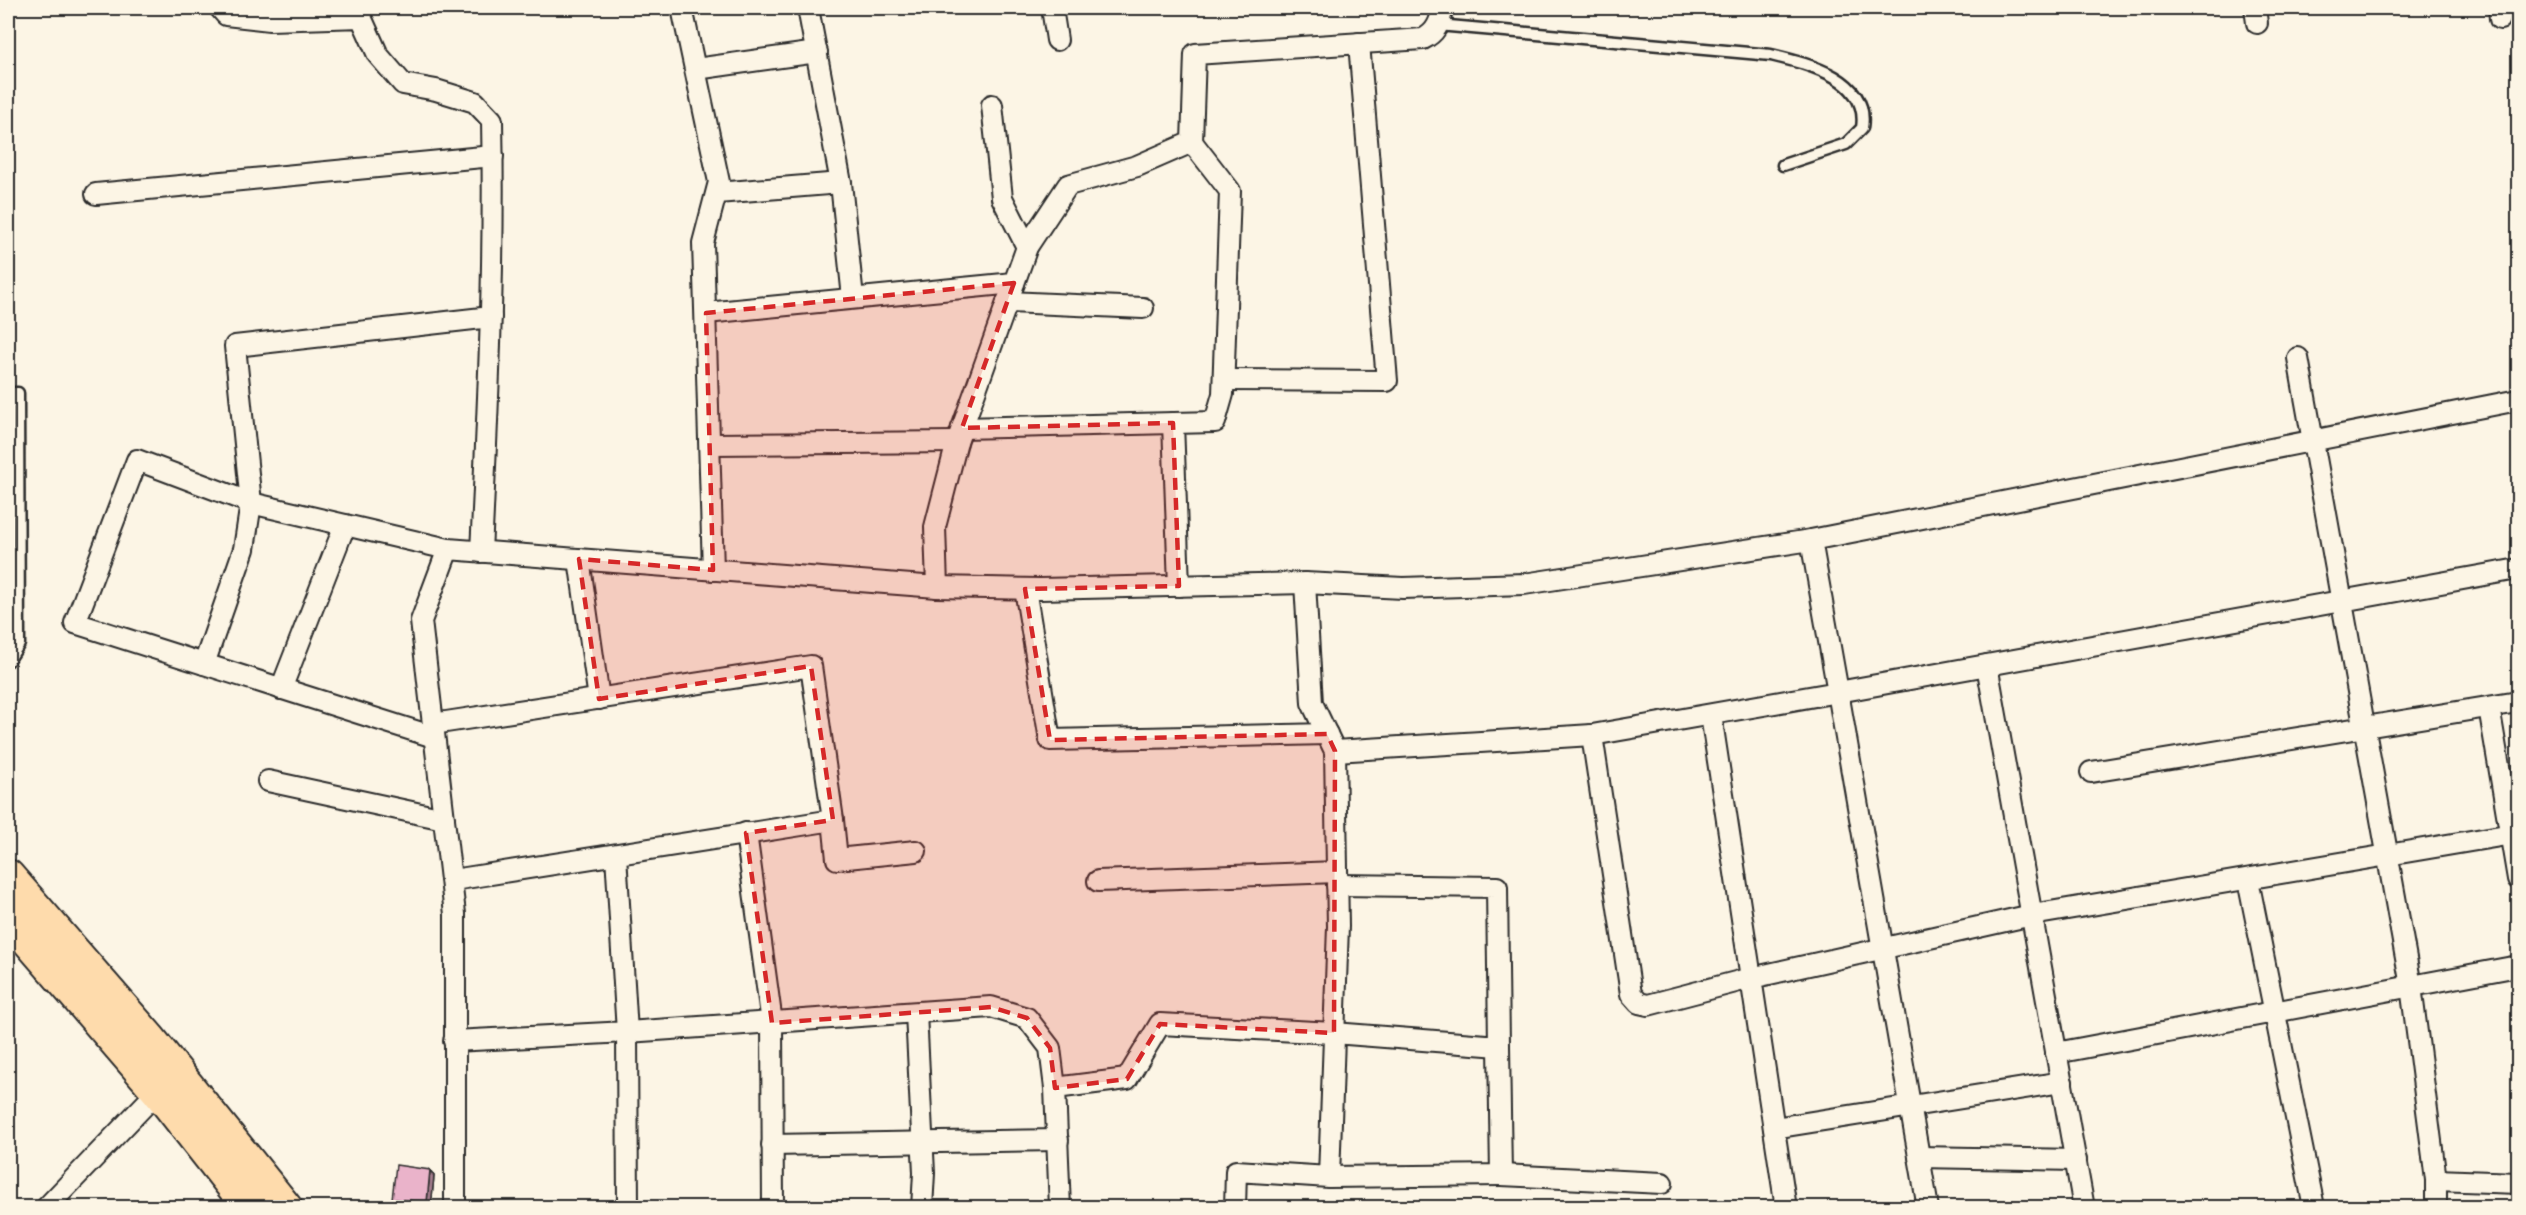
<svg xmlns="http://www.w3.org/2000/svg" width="2526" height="1215" font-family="Kalam,sans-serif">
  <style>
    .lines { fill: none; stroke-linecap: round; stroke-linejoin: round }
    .service-casing { stroke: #2b2b2b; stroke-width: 15 }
    .minor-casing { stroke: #2b2b2b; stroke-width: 24 }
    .primary-casing { stroke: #2b2b2b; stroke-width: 36 }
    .service { stroke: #fcf5e5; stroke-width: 10 }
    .minor { stroke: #fcf5e5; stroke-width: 20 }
    .primary { stroke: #fedbac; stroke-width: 32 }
    .wall { fill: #c99aae; stroke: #2b2b2b; stroke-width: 1.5 }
    .shaded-wall { fill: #a47d8d; stroke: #2b2b2b; stroke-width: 1.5 }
    .building { fill: #eab3ca; stroke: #2b2b2b; stroke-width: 1.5 }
    .marked { fill: #d62828; fill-opacity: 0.2; stroke: #d62828; stroke-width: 4.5; stroke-dasharray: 12 8; stroke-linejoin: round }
  </style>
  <rect width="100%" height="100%" fill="#fcf5e5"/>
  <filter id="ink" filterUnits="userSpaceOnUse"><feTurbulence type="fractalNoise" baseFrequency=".0167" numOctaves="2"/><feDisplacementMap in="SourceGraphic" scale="12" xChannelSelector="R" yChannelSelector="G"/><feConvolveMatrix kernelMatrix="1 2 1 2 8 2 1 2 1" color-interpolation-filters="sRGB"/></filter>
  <g filter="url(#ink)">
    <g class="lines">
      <g class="service-casing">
        <g id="service">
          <path d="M1438 25 1771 55C1808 64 1870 78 1862 128L1846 144 1783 165"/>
          <polyline points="8,393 18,393 19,644 8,661"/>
        </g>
      </g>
      <g class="minor-casing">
        <g id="minor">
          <path d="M220 8 226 15 270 20 361 17 378 55 403 84 436 90 475 102 492 120C495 264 488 408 481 552"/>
          <polyline points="682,8 719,182 703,243 713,570"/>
          <polyline points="808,8 841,183 853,298"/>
          <polyline points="1052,8 1057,40"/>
          <polyline points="2255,8 2257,23"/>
          <polyline points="2499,8 2500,19"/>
          <polyline points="696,69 817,52"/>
          <polyline points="992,105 1002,198 1027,247"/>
          <polyline points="717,193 841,183"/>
          <polyline points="96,194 493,156"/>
          <polyline points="1007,302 1143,308"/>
          <polyline points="706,313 1014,283"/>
          <polyline points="2298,358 2411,986 2436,1180 2436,1208"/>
          <polyline points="1224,380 1387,381 1359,43"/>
          <polyline points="1173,423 1179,586"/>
          <polyline points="962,428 1215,422 1223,394 1230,191 1192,142"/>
          <polyline points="711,444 957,442"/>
          <polyline points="579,559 599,699"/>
          <polyline points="1305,583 1312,703 1335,751 1338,926 1329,1177"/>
          <polyline points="937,587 1040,589 1305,583 1403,588 1524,584 1811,540 2518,400"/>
          <polyline points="1025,589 1050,740 1327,734"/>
          <polyline points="204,664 244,549 251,503 448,549"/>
          <polyline points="1987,665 2084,1208"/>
          <polyline points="281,689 345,525"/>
          <polyline points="2489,707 2518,879"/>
          <polyline points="1711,715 1786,1208"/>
          <polyline points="433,724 811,666 833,820"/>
          <polyline points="1592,735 1631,994 1639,1003 1648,1005 1751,978 2032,915 2518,833"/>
          <polyline points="434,737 75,623 137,460 251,503 235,346 491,317"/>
          <polyline points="1335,751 1592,735 1838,692 1811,540"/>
          <polyline points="2091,772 2518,702"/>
          <polyline points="268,781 444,819"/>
          <polyline points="746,833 772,1023 773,1208"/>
          <polyline points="453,880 833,820 837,859 916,851"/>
          <polyline points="2248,880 2314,1207 2310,1208"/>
          <polyline points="1098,881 1337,872"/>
          <polyline points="916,1013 924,1173 922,1208"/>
          <polyline points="454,1041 627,1032 616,855"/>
          <polyline points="2056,1053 2518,966"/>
          <polyline points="1774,1128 2062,1082"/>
          <polyline points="772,1145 1058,1140"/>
          <polyline points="1919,1157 2076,1160"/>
          <polyline points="1501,1175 1662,1183"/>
          <polyline points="2436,1180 2518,1183"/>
          <polyline points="46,1208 158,1091"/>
          <path d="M455 1208V914L421 621 448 549 937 587 935 527 957 442 1027 247 1068 185 1137 166 1192 142 1195 54 1423 39C1436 33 1441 22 1442 8"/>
          <polyline points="628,1208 627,1032 991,1007 1027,1018 1050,1048 1055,1088"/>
          <polyline points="1060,1208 1055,1088 1127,1079 1160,1024 1334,1033 1499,1046 1497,887 1337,885"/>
          <polyline points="1235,1208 1236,1171 1329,1177 1501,1175 1499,1046"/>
          <polyline points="1928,1208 1838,692 2518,569"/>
        </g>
      </g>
      <g class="primary-casing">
        <g id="primary">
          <polyline points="8,876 150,1039 286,1208"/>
          <polyline points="8,917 158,1091 250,1208"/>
        </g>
      </g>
      <use href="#service" class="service"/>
      <use href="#minor" class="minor"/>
      <use href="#primary" class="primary"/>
    </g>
    <polygon class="wall" points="430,1170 434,1176 431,1208 421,1208 397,1205 392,1199"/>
    <polygon class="shaded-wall" points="430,1170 434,1176 431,1208 427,1202"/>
    <polygon class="building" points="396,1165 430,1170 427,1202 392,1199"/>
  </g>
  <path class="marked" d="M1014 283 962 428 1173 423 1179 586 1025 589 1050 740 1327 734 1335 751 1334 1033 1160 1024 1127 1079 1055 1088 1050 1048 1027 1018 991 1007 772 1023 746 833 833 820 811 666 599 699 579 559 713 570 706 313Z"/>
  <rect width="2526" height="1215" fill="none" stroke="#fcf5e5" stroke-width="30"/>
  <rect x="15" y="15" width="2496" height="1185" fill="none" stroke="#2b2b2b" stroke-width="2" filter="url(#ink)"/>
</svg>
